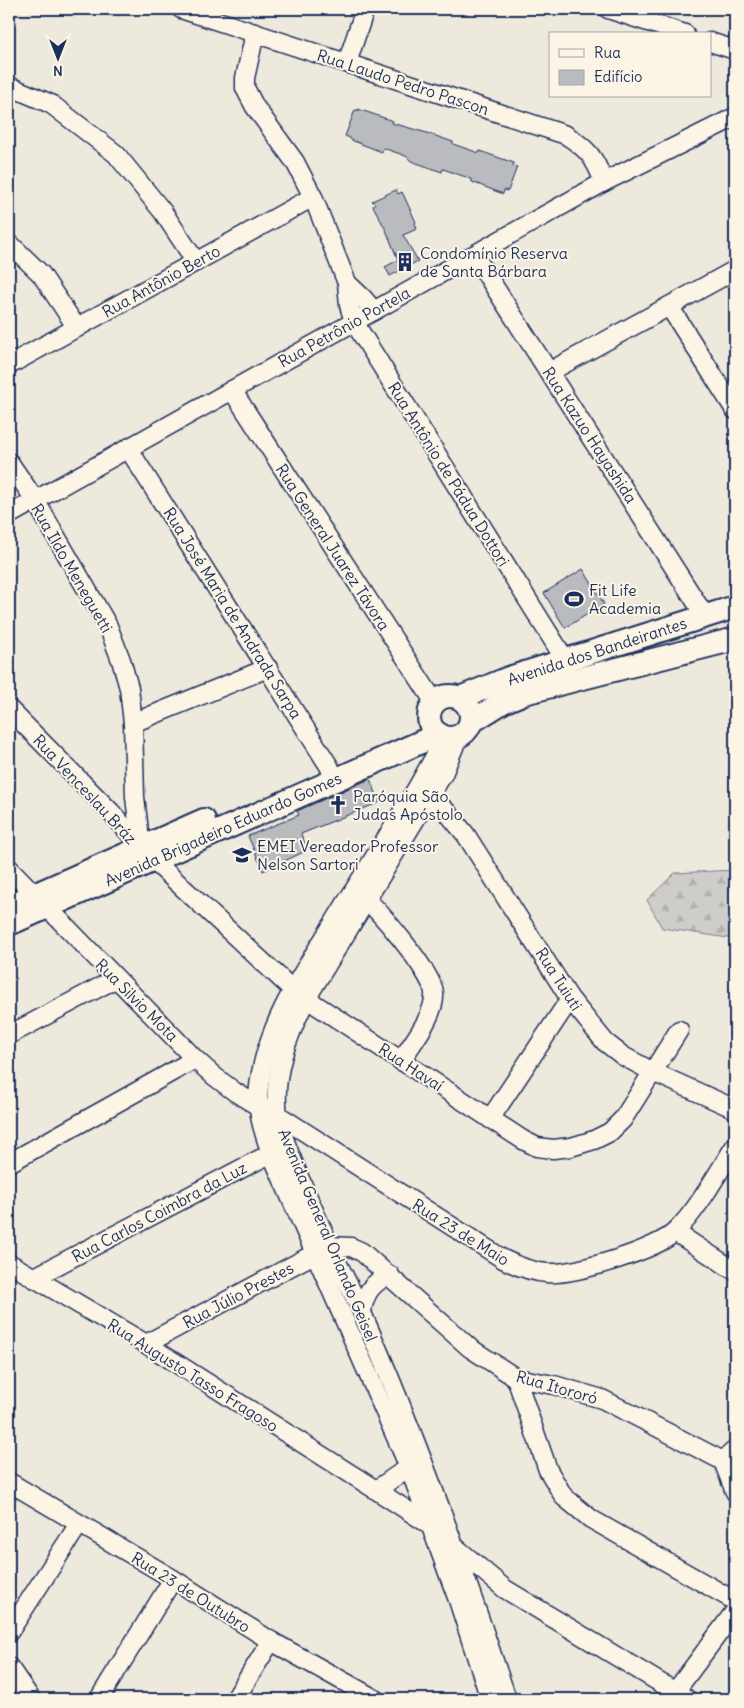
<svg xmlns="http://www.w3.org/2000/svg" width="744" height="1708" font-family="Delius,sans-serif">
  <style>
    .forest { fill: url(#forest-firs); stroke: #757e94 }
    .building { fill: #babbbe; stroke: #1b2f5e }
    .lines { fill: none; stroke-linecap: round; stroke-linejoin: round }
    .minor-casing { stroke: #1b2f5e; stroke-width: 21 }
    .major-casing { stroke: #1b2f5e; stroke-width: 26 }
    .minor { stroke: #fcf5e5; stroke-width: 18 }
    .major { stroke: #fcf5e5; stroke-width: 22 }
    .labels { text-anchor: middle; stroke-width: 4; stroke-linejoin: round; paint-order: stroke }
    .street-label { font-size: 16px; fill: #1b2f5e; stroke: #fcf5e5 }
    .poi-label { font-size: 16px; fill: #1b2f5e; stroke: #fcf5e5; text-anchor: start }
  </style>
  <defs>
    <pattern id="forest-firs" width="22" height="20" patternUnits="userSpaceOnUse" patternTransform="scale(1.25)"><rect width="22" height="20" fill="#cfcdca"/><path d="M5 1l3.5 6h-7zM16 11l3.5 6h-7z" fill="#b1b0b0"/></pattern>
  </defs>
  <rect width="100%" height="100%" fill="#eee9dd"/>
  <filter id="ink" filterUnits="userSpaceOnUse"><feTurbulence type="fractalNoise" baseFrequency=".02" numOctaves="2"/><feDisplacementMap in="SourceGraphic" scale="10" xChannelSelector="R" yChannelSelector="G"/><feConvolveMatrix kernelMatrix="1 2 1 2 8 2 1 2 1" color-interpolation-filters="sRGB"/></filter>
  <g filter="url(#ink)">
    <polygon class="forest" points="735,870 735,939 662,928 647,900 675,873"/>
    <g class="building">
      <polygon points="358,109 393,121 392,123 427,133 453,142 453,144 479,153 480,151 514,163 513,166 517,167 508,191 504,190 503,194 472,182 472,180 466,177 443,169 442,172 411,161 406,156 383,148 382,152 351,140 350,138 345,136 355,110 358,111"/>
      <polygon points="396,190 398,194 402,192 416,222 415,223 417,229 403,235 418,261 390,276 385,267 398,260 386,230 373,206 375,204 372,201"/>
      <polygon points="583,569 604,604 565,628 544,593"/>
      <polygon points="370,779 380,802 301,834 308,850 263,871 248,836 299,815 297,811"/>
    </g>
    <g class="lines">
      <g class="minor-casing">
        <g id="minor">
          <path d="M181 9 566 135C589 150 594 157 604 182"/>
          <polyline points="608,9 685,34"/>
          <polyline points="255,33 245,78 245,88 255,107 295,162 313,197 347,283 349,305 354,322 566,661"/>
          <polyline points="710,42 735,50"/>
          <polyline points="347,63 365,9"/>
          <polyline points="9,86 51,104 116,154 163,212 196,262"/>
          <polyline points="9,243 41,274 77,328"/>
          <polyline points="474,255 705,616"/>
          <polyline points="347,283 363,298 374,311"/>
          <polyline points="669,306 735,410"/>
          <polyline points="9,365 313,197"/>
          <polyline points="549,372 735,270"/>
          <polyline points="232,390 435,703"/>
          <polyline points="128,448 329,766 335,780"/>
          <polyline points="9,462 35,500 108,626 121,660 129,688 133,723 135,797 141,848"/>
          <polyline points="9,515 604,182 735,117"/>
          <polyline points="9,709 110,811 153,860 293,990 523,1140 537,1147 553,1149 571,1147 594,1140 610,1132 623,1119 679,1030"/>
          <polyline points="133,723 268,668"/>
          <path d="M459 735 443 774 306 999C288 1036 272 1073 278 1115 281 1137 292 1158 300 1179 310 1201 319 1223 329 1245 339 1268 352 1290 362 1313 418 1439 463 1569 507 1699"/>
          <path d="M443 737 435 756 417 788C390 833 362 877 335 921 303 972 266 1025 259 1086 256 1110 263 1131 271 1153L409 1467 458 1600 490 1699"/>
          <polyline points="430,795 447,812 466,835 570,999 605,1042 623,1056 653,1072 735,1109"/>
          <path d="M9 868 195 1059 214 1076 235 1092 258 1106 278 1115 503 1259C517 1266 531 1272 547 1273 574 1275 657 1250 676 1231 699 1208 717 1174 735 1146"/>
          <path d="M358 892C375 905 433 973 434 993 436 1014 412 1043 401 1061"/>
          <polyline points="9,1035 115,979"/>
          <polyline points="490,1119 570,999"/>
          <polyline points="9,1163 195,1059"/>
          <polyline points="675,1232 735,1271"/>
          <polyline points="9,1263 146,1344 376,1490 433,1527"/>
          <polyline points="33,1278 281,1148"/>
          <path d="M362 1312C364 1294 372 1282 390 1275"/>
          <polyline points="146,1344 329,1246 351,1247 362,1252 470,1348 516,1378 554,1385 602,1399 723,1461 735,1492"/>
          <polyline points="516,1378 548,1470 564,1497 591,1519 735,1601"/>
          <polyline points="723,1461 735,1450"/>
          <polyline points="9,1482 173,1579 271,1641 375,1699"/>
          <polyline points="376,1490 409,1467 418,1462"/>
          <polyline points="454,1546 505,1589 687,1699"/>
          <polyline points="9,1632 79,1524"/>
          <polyline points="9,1667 31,1699"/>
          <polyline points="675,1692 735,1611"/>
          <polyline points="99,1699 173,1579"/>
          <polyline points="235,1699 271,1641"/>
        </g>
      </g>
      <g class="major-casing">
        <g id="major">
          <circle cx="450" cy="717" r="21"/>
          <polyline points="460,698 509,678 735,607"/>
          <polyline points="471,722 503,702 524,693 735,639"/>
          <polyline points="9,906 204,820"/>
          <polyline points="9,924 439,734"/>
        </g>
      </g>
      <use href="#minor" class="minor"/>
      <use href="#major" class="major"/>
    </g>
  </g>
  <defs>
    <g id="building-bare" transform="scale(1.5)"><path d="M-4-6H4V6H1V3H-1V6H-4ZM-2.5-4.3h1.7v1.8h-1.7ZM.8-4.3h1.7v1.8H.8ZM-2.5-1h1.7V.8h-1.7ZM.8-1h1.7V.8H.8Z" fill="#1b2f5e" stroke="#fcf5e5" stroke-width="2.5" paint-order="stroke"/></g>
    <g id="stadium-bare" transform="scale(1.5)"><path d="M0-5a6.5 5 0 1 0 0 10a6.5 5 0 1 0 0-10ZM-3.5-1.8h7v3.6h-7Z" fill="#1b2f5e" stroke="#fcf5e5" stroke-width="2.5" paint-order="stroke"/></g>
    <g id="church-bare" transform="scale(1.5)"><path d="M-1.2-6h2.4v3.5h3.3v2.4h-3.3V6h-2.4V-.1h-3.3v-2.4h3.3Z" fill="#1b2f5e" stroke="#fcf5e5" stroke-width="2.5" paint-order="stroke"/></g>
    <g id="school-bare" transform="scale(1.5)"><path d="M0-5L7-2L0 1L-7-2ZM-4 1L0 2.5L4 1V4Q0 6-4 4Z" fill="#1b2f5e" stroke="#fcf5e5" stroke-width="2.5" paint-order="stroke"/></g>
  </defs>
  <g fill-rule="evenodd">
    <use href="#building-bare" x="405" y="262"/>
    <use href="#stadium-bare" x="574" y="599"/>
    <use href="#church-bare" x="338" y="805"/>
    <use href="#school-bare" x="242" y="855"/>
  </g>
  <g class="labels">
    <g class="street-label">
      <text transform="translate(403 82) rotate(18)" y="6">Rua Laudo Pedro Pascon</text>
      <text transform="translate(161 281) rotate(-29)" y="6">Rua Antônio Berto</text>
      <text transform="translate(344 327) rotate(-29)" y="6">Rua Petrônio Portela</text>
      <text transform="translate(590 435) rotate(57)" y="6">Rua Kazuo Hayashida</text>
      <text transform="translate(449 474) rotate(58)" y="6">Rua Antônio de Pádua Dottori</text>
      <text transform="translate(333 547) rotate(57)" y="6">Rua General Juarez Távora</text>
      <text transform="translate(72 568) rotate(60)" y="6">Rua Ildo Meneguetti</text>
      <text transform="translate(233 613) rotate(58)" y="6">Rua José Maria de Andrada Sarpa</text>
      <text transform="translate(597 651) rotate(-18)" y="6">Avenida dos Bandeirantes</text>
      <text transform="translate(85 789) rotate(47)" y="6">Rua Venceslau Bráz</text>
      <text transform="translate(223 829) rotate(-24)" y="6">Avenida Brigadeiro Eduardo Gomes</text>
      <text transform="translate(559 979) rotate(57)" y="6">Rua Tuiuti</text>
      <text transform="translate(137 1000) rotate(45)" y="6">Rua Silvio Mota</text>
      <text transform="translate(411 1067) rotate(33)" y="6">Rua Havaí</text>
      <text transform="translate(159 1212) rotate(-28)" y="6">Rua Carlos Coimbra da Luz</text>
      <text transform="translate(461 1232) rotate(32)" y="6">Rua 23 de Maio</text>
      <text transform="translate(328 1235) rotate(67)" y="6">Avenida General Orlando Geisel</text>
      <text transform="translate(238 1295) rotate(-28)" y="6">Rua Júlio Prestes</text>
      <text transform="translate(193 1375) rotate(32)" y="6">Rua Augusto Tasso Fragoso</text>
      <text transform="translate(557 1387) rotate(16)" y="6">Rua Itororó</text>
      <text transform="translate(191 1592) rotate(32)" y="6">Rua 23 de Outubro</text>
    </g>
    <g class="poi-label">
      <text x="420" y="259">Condomínio Reserva<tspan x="420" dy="18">de Santa Bárbara</tspan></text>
      <text x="589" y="596">Fit Life<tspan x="589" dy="18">Academia</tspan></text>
      <text x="353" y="802">Paróquia São<tspan x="353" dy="18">Judas Apóstolo</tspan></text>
      <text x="257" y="852">EMEI Vereador Professor<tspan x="257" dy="18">Nelson Sartori</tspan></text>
    </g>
  </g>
  <rect width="744" height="1708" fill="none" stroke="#fcf5e5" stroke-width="30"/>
  <rect x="15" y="15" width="714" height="1678" fill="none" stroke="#1b2f5e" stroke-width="2" filter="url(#ink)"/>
  <rect x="549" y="32" width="162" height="65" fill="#fcf5e5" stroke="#a2a6af"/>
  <rect x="559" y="49" width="25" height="8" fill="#fcf5e5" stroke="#a2a6af"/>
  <text x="594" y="58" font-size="15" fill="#1b2f5e">Rua</text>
  <rect x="559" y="70" width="25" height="15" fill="#babbbe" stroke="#a2a6af"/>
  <text x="594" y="82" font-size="15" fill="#1b2f5e">Edifício</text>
  <g transform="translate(58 58) rotate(180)" stroke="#fcf5e5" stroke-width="4" paint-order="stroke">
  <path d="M0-4L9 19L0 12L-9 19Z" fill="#1b2f5e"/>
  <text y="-8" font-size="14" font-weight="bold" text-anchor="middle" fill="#1b2f5e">N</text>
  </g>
</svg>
